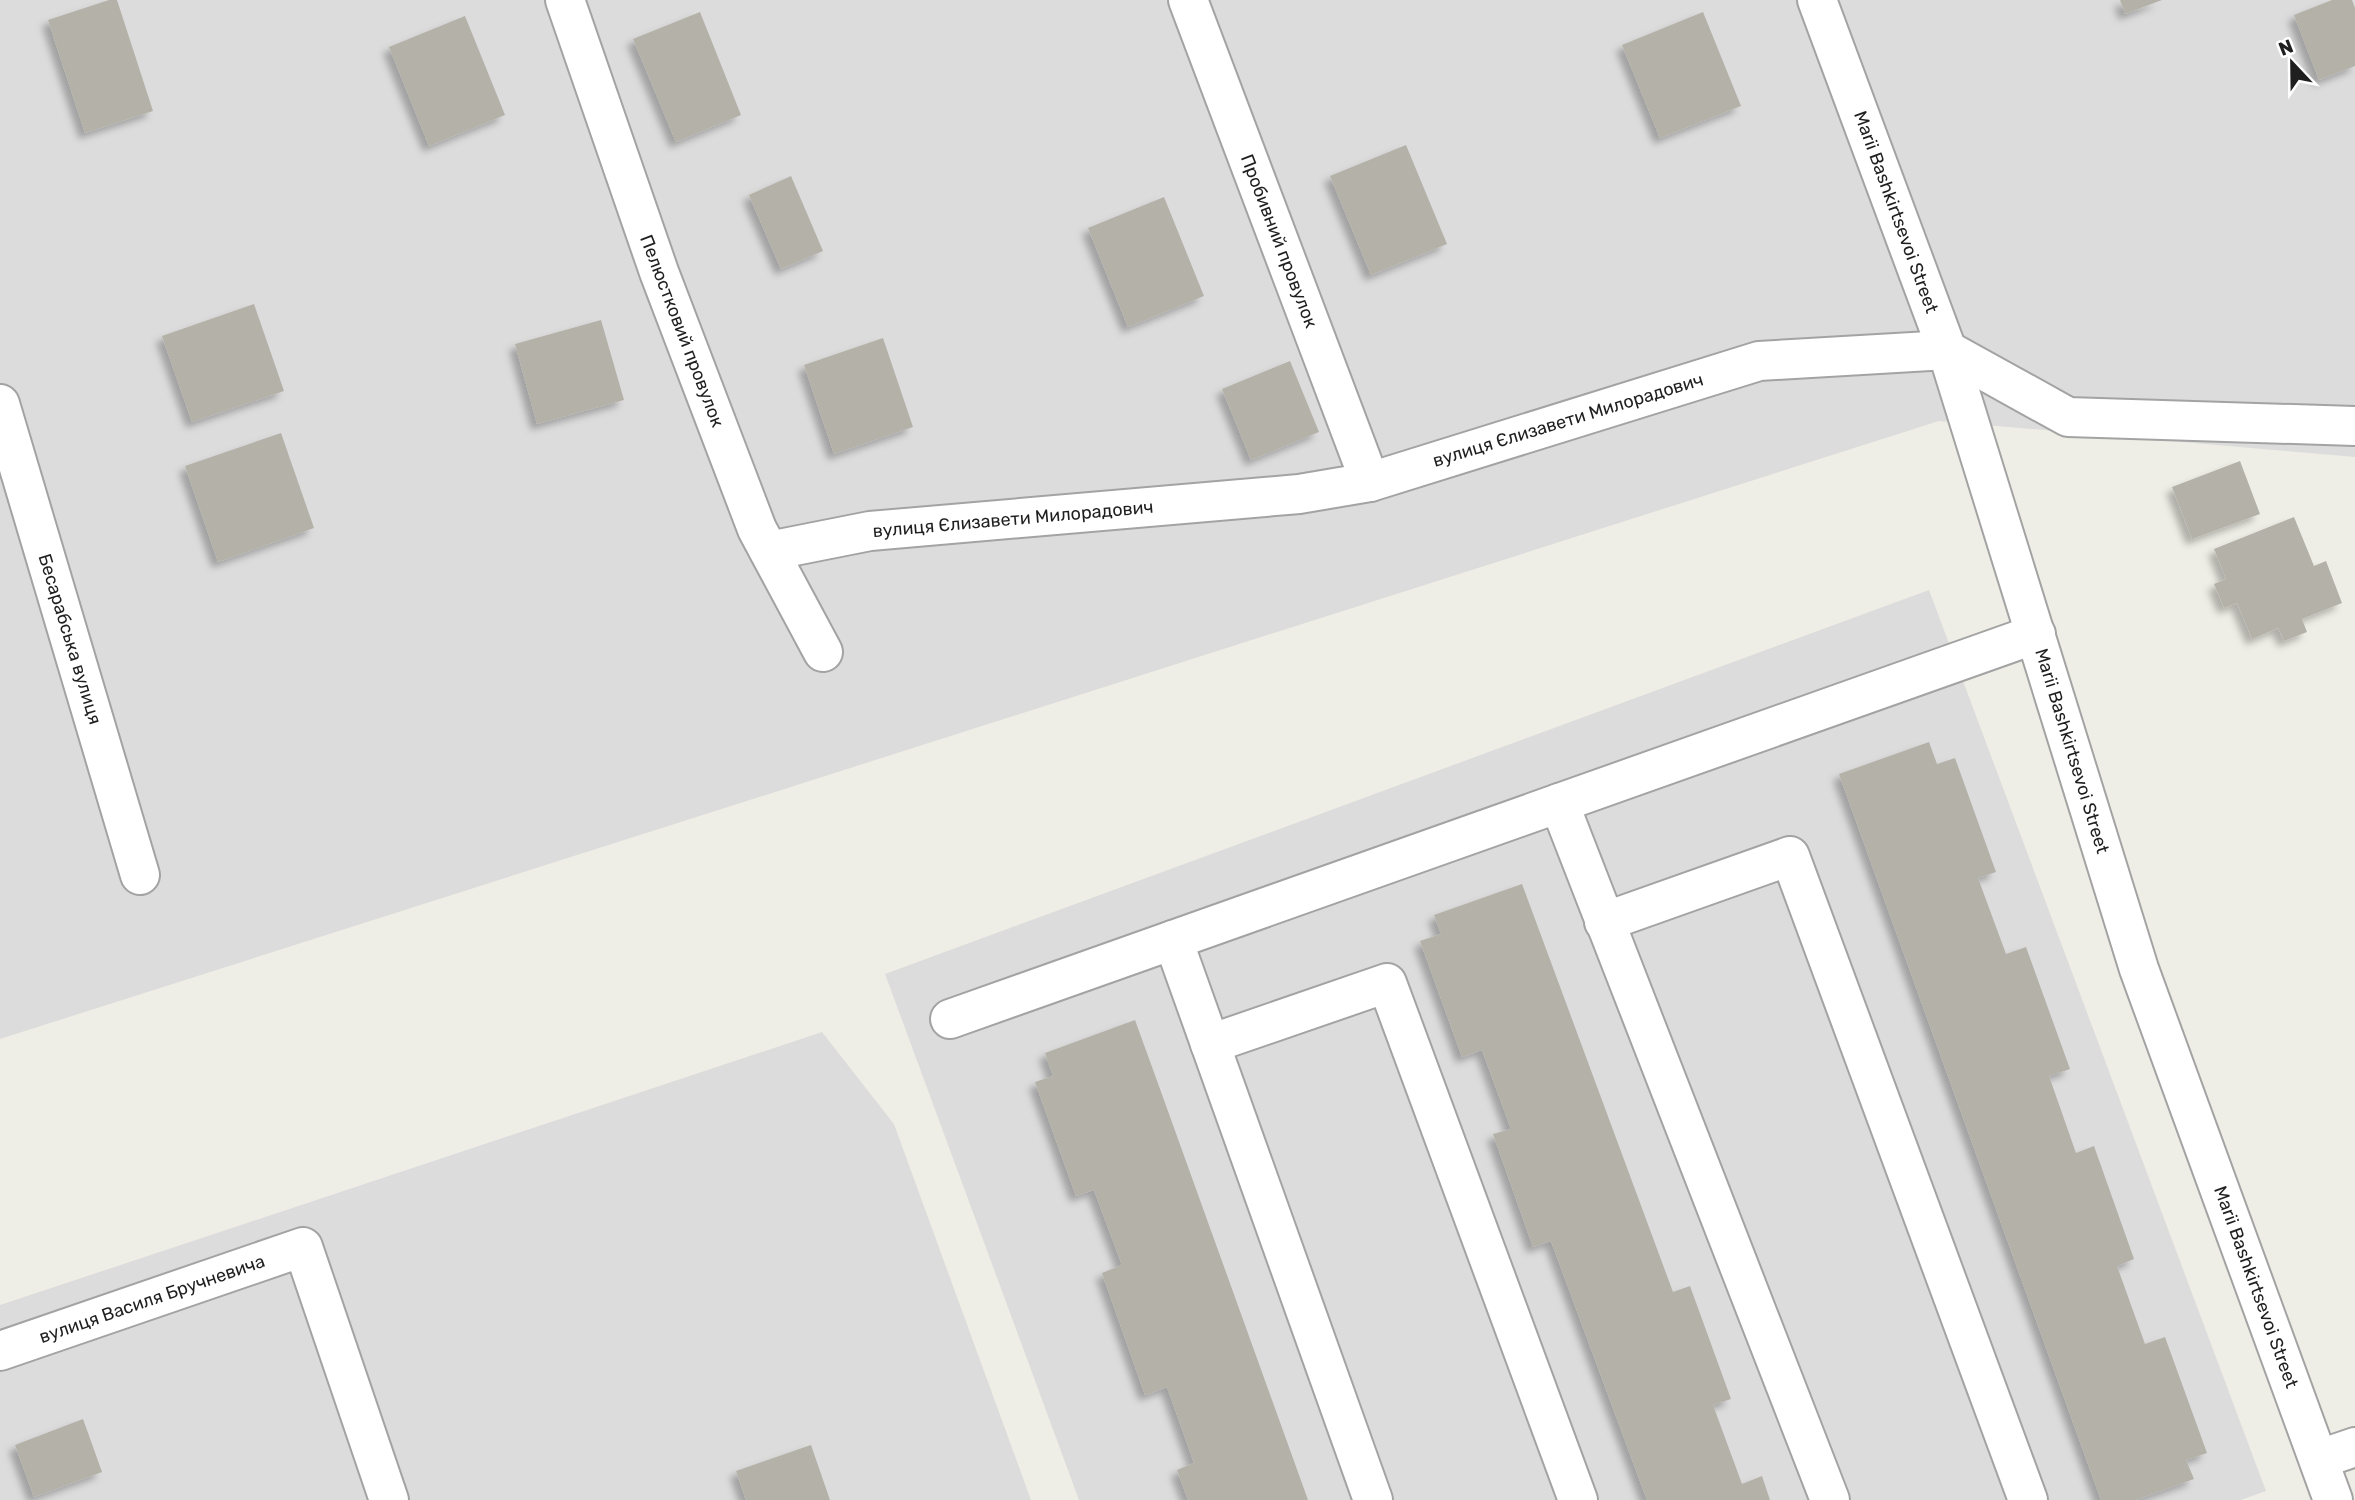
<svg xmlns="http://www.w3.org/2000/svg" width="2355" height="1500" font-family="Rubik,sans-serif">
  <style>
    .residential { fill: #dddcdc }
    .building { fill: #b4b1a9; filter: url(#shadow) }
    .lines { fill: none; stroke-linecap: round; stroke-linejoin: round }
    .minor-casing { stroke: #a3a3a3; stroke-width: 42 }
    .minor { stroke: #fff; stroke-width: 38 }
    .labels { text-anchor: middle; stroke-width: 5; stroke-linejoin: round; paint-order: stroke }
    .street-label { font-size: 18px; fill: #1f1f1f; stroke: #fff }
  </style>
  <defs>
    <filter id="shadow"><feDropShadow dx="-6" dy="6" stdDeviation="3.5" flood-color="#0004"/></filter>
  </defs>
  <rect width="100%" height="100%" fill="#efeee6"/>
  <g class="residential">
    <polygon points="0,0 2355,0 2355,457 1939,421 0,1039"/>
    <polygon points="1929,590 2266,1491 2241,1500 1079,1500 885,974"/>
    <polygon points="822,1032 894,1124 1031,1500 0,1500 0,1305"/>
  </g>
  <g class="building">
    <polygon points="109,0 117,0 153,111 85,133 48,20"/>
    <polygon points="2120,0 2162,0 2125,14"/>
    <polygon points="2332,0 2352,0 2355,8 2355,66 2319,80 2294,15"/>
    <polygon points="700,12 741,115 676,142 633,39"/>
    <polygon points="1703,12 1741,106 1660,138 1622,45"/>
    <polygon points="465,16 505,115 429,146 389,47"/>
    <polygon points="1406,145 1447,244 1371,275 1330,176"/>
    <polygon points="791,176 823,251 781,269 749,195"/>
    <polygon points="1164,197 1204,296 1128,327 1088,228"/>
    <polygon points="254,304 284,391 192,422 162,336"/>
    <polygon points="601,320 624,400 537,424 515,344"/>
    <polygon points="883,338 913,427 834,454 804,365"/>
    <polygon points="1290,361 1319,432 1251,460 1222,389"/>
    <polygon points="281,433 314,528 218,562 185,466"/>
    <polygon points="2240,461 2260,514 2192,539 2172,487"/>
    <polygon points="2294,517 2314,566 2326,561 2342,603 2302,619 2307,632 2284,641 2278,628 2252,639 2237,603 2224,608 2214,584 2226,579 2214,549"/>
    <polygon points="1929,742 1937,764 1955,758 1996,872 1978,878 2006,954 2026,947 2070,1069 2049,1076 2076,1153 2094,1146 2134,1259 2117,1266 2145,1344 2165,1337 2207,1453 2186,1460 2194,1479 2136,1500 2101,1500 1839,774"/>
    <polygon points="1522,884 1673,1292 1690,1286 1731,1399 1713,1405 1742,1484 1762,1476 1770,1500 1647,1500 1551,1241 1533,1247 1493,1134 1511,1129 1482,1050 1462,1057 1420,941 1441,934 1434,915"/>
    <polygon points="1135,1020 1160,1089 1308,1500 1188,1500 1177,1470 1194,1463 1167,1387 1145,1395 1102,1273 1122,1265 1094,1190 1076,1196 1035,1082 1053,1076 1045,1053"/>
    <polygon points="83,1419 102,1472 34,1497 15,1445"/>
    <polygon points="811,1445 830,1500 746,1500 736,1471"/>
  </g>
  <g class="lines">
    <g class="minor-casing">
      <g id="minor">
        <polyline points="565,0 659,272 757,529 823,652"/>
        <polyline points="1188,0 1370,482"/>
        <polyline points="1817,0 1947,350 2139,969 2333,1500"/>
        <polyline points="0,404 140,875"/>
        <polyline points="769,551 870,531 1299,494 1370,482 1759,361 1947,350 2068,417 2355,426"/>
        <polyline points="1559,803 1830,1500"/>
        <polyline points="1604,922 1790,856 2028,1500"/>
        <polyline points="1173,940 1373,1500"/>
        <polyline points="950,1019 2036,634"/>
        <polyline points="1210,1044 1387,983 1578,1500"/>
        <polyline points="0,1351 303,1247 389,1500"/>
        <polyline points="2320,1459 2355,1447"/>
      </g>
    </g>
    <use href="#minor" class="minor"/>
  </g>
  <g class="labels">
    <g class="street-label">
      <text transform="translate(1896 212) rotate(70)" y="6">Marii Bashkirtsevoi Street</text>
      <text transform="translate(1279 241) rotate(69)" y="6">Пробивний провулок</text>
      <text transform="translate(682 331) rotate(69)" y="6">Пелюстковий провулок</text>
      <text transform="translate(1568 420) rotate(-17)" y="6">вулиця Єлизавети Милорадович</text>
      <text transform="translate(1013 519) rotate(-5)" y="6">вулиця Єлизавети Милорадович</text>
      <text transform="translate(70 639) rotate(73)" y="6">Бесарабська вулиця</text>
      <text transform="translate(2072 751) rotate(73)" y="6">Marii Bashkirtsevoi Street</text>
      <text transform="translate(2256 1287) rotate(70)" y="6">Marii Bashkirtsevoi Street</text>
      <text transform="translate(152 1299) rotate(-19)" y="6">вулиця Василя Бручневича</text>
    </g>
  </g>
  <g transform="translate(2292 63) rotate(338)" stroke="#ffffff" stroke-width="5" paint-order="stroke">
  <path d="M0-5L12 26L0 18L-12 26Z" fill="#1f1f1f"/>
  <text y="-10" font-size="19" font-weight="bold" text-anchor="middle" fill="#1f1f1f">N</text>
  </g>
</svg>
